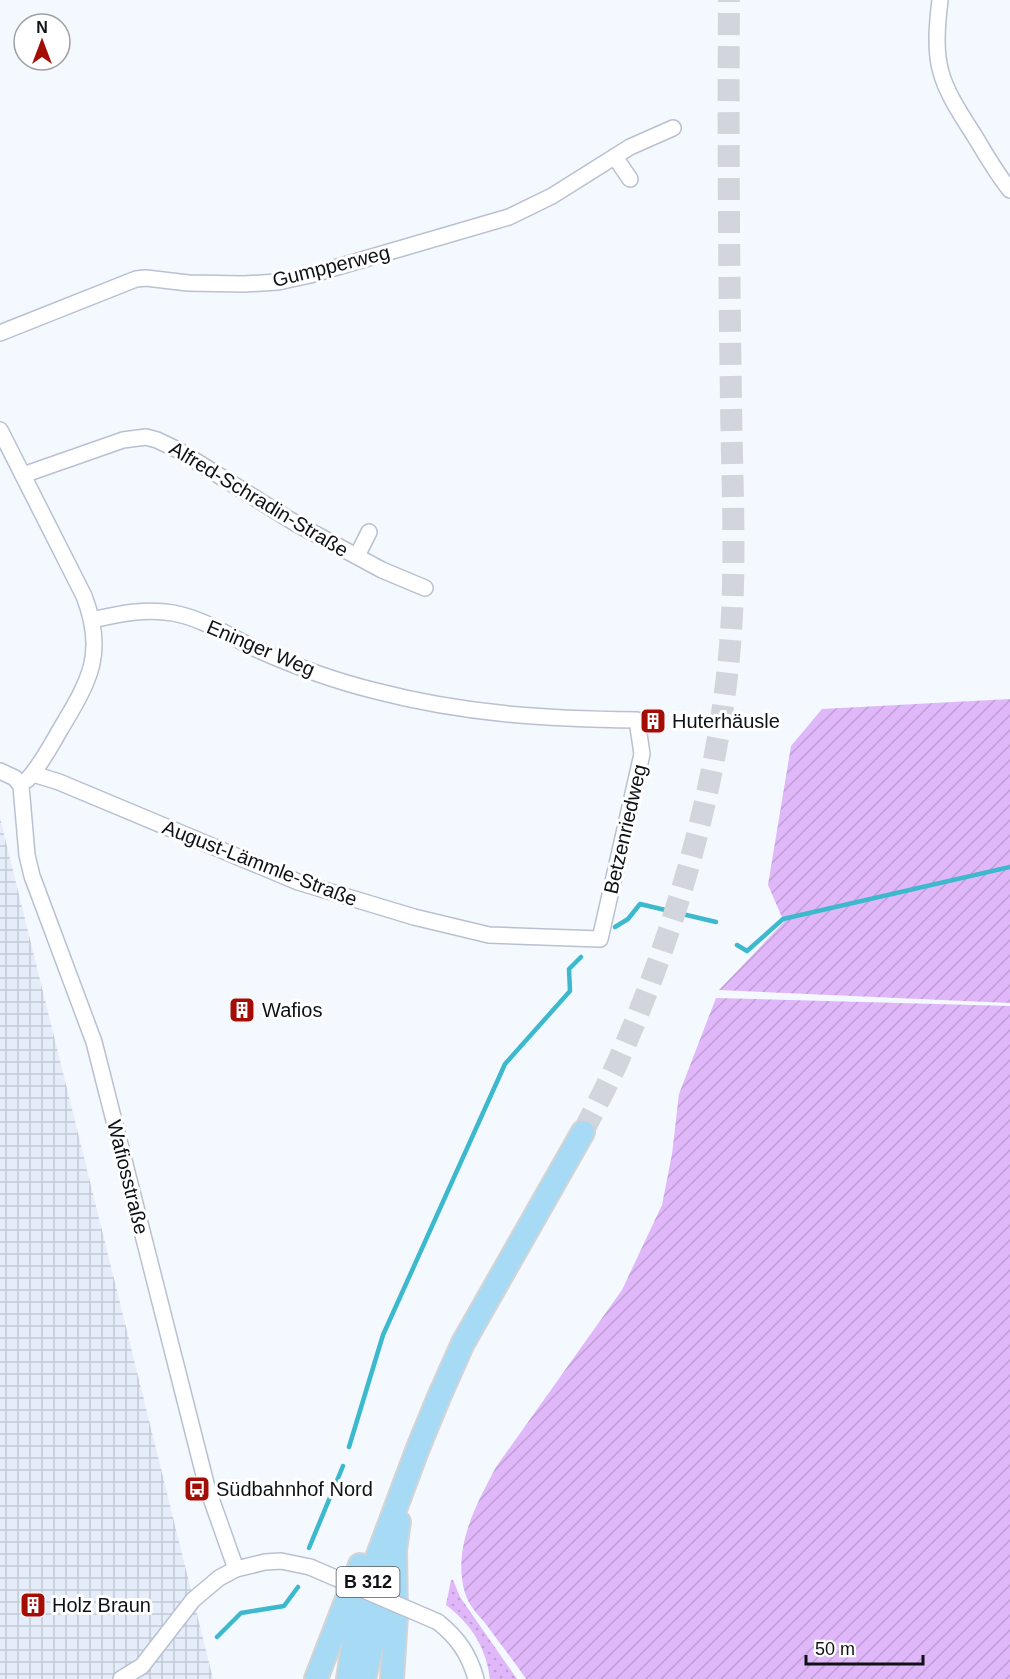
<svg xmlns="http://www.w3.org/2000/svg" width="1010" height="1679" font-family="Helvetica,sans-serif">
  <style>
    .industrial { fill: url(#industrial-grid) }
    .grass { fill: url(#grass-dots) }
    .garden { fill: url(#garden-furrows) }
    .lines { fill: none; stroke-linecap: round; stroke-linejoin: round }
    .stream { stroke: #3cb9cc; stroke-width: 4.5 }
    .primary-tunnel { stroke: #d2d5dc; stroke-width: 22; stroke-dasharray: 22 11; stroke-linecap: butt }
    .minor-casing { stroke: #b8c1d1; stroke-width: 18 }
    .primary-casing { stroke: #d4d4d5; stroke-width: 26 }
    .minor { stroke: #fff; stroke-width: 15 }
    .primary { stroke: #a7daf5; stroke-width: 22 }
    .minor-bridge-casing { stroke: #b8c1d1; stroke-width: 18; stroke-linecap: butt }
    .minor-bridge { stroke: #fff; stroke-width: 15 }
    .labels { text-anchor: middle; stroke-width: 6; stroke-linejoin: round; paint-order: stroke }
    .shield { fill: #fff; stroke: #56585c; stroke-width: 1.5 }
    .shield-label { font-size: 18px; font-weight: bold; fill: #0e1116 }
    .street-label { font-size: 20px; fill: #0e1116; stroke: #fff }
    .poi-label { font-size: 20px; fill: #0e1116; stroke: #fff; text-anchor: start }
  </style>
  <defs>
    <pattern id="industrial-grid" width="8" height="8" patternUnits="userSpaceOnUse" patternTransform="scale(1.5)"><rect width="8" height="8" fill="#e4edf9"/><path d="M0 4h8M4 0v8" fill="none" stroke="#c2cad5"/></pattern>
    <pattern id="grass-dots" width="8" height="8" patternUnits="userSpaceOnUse" patternTransform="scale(1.5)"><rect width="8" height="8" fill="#e0b8f9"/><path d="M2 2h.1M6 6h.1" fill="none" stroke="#bf9dd5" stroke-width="1.8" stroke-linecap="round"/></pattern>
    <pattern id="garden-furrows" width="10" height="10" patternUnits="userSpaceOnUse" patternTransform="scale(1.5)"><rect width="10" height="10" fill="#e0b8f9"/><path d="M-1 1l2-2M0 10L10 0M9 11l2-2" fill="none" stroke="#bf9dd5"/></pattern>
  </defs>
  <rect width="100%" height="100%" fill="#f4f8ff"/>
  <polygon class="industrial" points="0,818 213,1679 0,1679"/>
  <path class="grass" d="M451 1580H453L460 1597 517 1679H490C486 1647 471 1624 446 1605Z"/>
  <g class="garden">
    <polygon points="1010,699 1010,1003 719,990 784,922 768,885 791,746 822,709"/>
    <path d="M716 998 1010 1006V1679H526C513 1660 499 1642 485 1623 478 1615 468 1604 465 1593 452 1548 476 1505 496 1467L622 1290 662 1205 672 1154 679 1094Z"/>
  </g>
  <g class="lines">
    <g class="stream">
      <polyline points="615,927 628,919 640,904 716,922"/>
      <polyline points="737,945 747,951 783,919 1010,867"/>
      <polyline points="349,1447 383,1335 505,1064 570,991 569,969 581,957"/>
      <polyline points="309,1548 343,1466"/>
      <polyline points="217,1637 241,1613 284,1606 298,1587"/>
    </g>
    <path class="primary-tunnel" d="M583 1132C595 1108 608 1084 619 1059 674 936 716 791 729 657 737 572 732 486 731 401 729 267 728 134 729 0"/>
    <g class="minor-casing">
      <g id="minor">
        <path d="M940 0C932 66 939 81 974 135 985 153 996 173 1010 190"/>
        <polyline points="615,157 630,179"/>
        <polyline points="0,333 136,279 146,278 188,283 244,284 278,282 310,275 509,217 552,196 630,147 673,128"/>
        <path d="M0 430 84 596C106 653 90 680 60 730 50 747 41 765 27 780"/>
        <polyline points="23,475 123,440 146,437 157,440 178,450 295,523 382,570 425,588"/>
        <polyline points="357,556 369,532"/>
        <polyline points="0,771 15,778 21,786 27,855 32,876 94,1042 207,1487 236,1569"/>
        <path d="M33 774 59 782 298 882 414 917 489 935 600 939 642 754 637 720C547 719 464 714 376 691 335 681 294 666 256 649 229 636 202 618 173 613 145 608 119 614 92 620"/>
        <path d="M438 1622C458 1638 469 1654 476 1679"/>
        <polyline points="121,1679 142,1666 193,1600 219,1578 236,1569 265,1562 281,1561 310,1567"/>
      </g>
    </g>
    <g class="primary-casing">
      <g id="primary">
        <polyline points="316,1679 360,1565"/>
        <polyline points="348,1679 355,1633 369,1579 418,1448 439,1397 463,1343 583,1132"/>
        <polyline points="364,1679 388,1578"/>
        <polyline points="392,1679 396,1616 395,1550 399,1522"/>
      </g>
    </g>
    <use href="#minor" class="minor"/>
    <use href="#primary" class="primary"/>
    <g class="minor-bridge-casing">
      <polyline id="minor-bridge" points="310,1567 438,1622"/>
    </g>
    <use href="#minor-bridge" class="minor-bridge"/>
  </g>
  <defs>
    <g id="building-square" transform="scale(1.35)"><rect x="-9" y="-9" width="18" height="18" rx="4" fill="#a30d06" stroke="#fff"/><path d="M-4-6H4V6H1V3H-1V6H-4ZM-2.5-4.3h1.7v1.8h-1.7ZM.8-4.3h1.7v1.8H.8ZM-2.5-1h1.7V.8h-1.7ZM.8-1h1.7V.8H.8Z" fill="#fff"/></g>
    <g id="bus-square" transform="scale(1.35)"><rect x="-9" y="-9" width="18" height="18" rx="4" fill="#a30d06" stroke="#fff"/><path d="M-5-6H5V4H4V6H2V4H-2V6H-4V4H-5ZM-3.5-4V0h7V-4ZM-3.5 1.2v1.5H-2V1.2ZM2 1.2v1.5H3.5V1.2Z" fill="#fff"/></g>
  </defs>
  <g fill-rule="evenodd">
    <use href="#building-square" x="653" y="721"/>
    <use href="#building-square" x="242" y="1010"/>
    <use href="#bus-square" x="197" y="1489"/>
    <use href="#building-square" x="33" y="1605"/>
  </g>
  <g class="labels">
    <rect class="shield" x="336.5" y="1567" width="63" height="30" rx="4.5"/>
    <g class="shield-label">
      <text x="368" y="1588">B 312</text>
    </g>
    <g class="street-label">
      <text transform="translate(331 266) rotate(-14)" y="7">Gumpperweg</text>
      <text transform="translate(259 499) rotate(31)" y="7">Alfred-Schradin-Straße</text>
      <text transform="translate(261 648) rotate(23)" y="7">Eninger Weg</text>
      <text transform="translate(625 829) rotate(-77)" y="7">Betzenriedweg</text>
      <text transform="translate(260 863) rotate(21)" y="7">August-Lämmle-Straße</text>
      <text transform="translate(128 1177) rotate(76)" y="7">Wafiosstraße</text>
    </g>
    <g class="poi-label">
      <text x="672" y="728">Huterhäusle</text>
      <text x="262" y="1017">Wafios</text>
      <text x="216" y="1496">Südbahnhof Nord</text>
      <text x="52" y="1612">Holz Braun</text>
    </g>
  </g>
  <g transform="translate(42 42)"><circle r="28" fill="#ffffff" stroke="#9fa0a2" stroke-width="1.5"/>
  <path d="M0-4.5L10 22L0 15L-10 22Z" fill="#a30d06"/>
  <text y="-9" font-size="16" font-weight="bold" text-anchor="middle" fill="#0e1116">N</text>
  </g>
  <path d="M806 1655v9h117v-9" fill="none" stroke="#0e1116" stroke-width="3"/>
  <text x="815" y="1655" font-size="18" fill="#0e1116" stroke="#ffffff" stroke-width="4.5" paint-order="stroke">50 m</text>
</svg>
